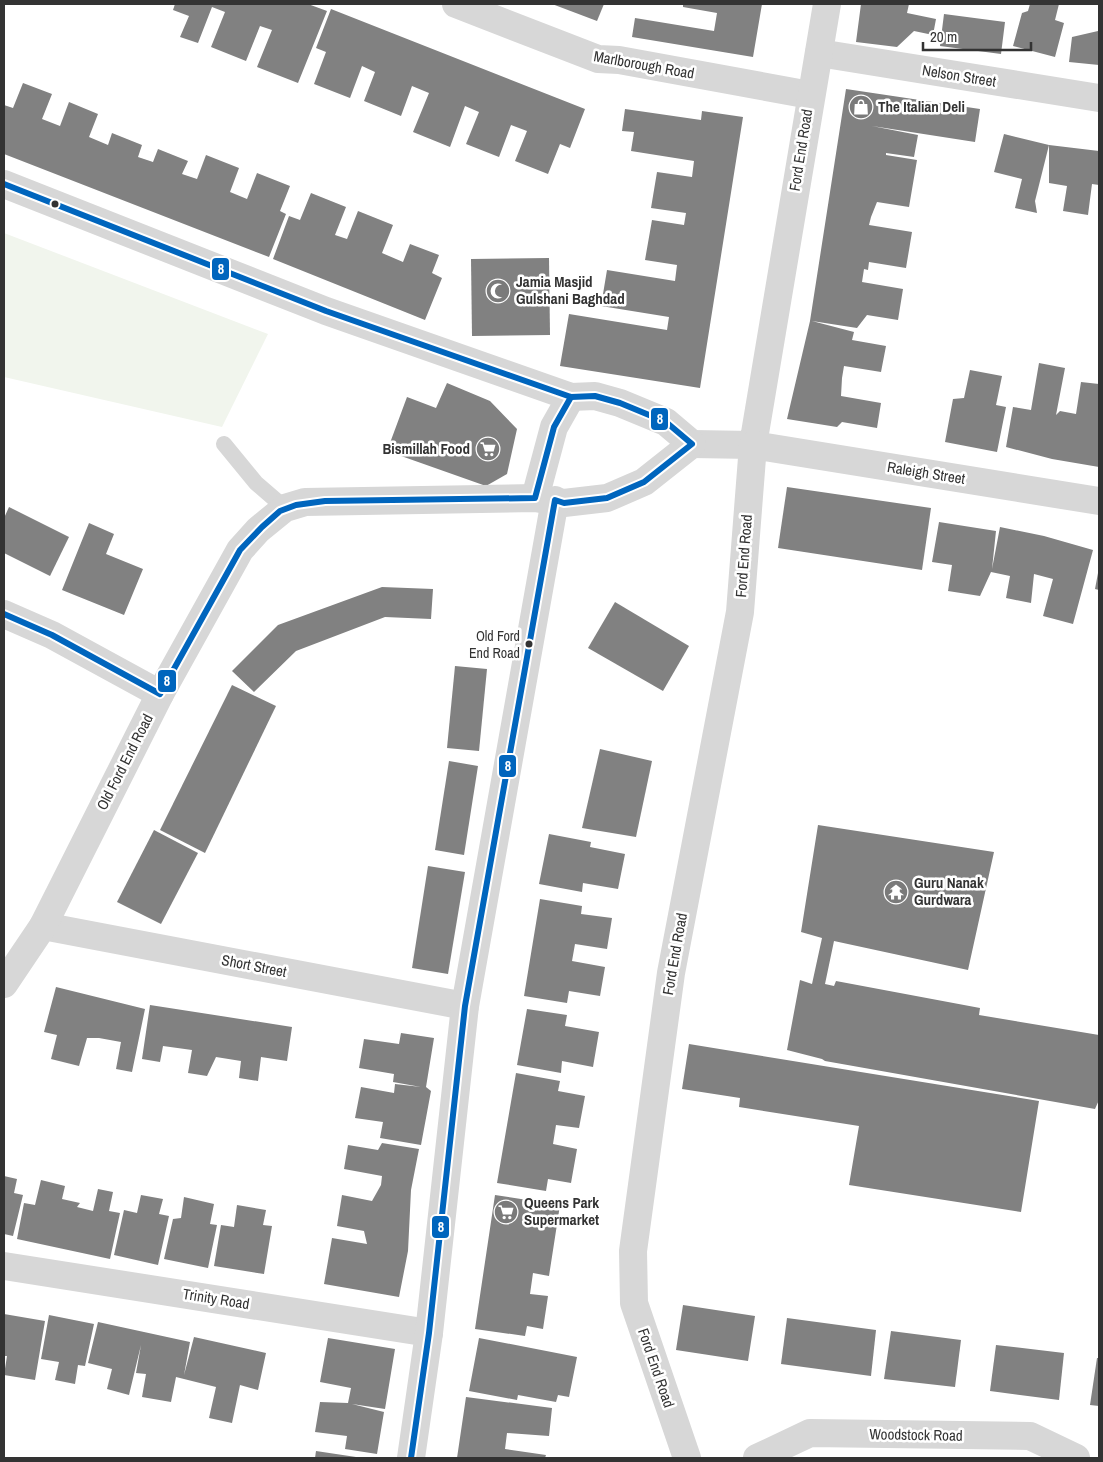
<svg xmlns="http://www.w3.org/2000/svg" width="1103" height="1462" font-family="'Archivo Narrow',sans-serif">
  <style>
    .green { fill: #f1f5ed }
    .building { fill: #818181 }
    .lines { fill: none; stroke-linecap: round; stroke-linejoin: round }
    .lane { stroke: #d7d7d7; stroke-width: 16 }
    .street { stroke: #d7d7d7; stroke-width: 28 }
    .bus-1-casing { stroke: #fff; stroke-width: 10 }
    .bus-1 { stroke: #0065bd; stroke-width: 6 }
    .bus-dot { fill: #333; stroke: #fff; stroke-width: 2 }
    .labels { text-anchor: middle; stroke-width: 5; stroke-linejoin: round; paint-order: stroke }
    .bus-label { font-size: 14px; fill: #333; stroke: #fff; text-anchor: end }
    .street-label { font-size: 15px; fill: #333; stroke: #fff }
    .poi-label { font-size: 15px; font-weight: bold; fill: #333; stroke: #fff; text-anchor: start }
    .line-badge { stroke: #fff; stroke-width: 2 }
    .badge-label { font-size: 14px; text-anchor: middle; font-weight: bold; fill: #fff }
  </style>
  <rect width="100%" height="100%" fill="#fff"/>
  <polygon class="green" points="4,233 268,334 222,427 4,377"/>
  <g class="building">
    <polygon points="175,4 308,4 327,11 298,83 257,67 272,30 260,26 246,61 211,47 225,12 212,7 198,43 180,37 189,16 173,10"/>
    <polygon points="552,4 604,4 597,21"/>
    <polygon points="683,4 762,4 753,57 632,37 635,18 714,31 717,13 683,7"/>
    <polygon points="861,4 909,4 907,13 936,19 933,35 914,31 897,47 856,42"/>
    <polygon points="1030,4 1059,4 1055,20 1064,23 1055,57 1013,46 1022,13 1028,11"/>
    <polygon points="331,9 585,109 570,148 560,144 548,174 515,161 527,131 511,125 499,157 466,144 479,112 465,106 450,147 413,132 429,93 412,86 401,116 364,101 375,72 362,66 350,98 314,84 326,52 316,48"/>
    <polygon points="944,14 1005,22 1001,54 940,46"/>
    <polygon points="1098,27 1099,27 1099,65 1069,62 1072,37 1098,31"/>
    <polygon points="23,83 52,94 42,119 60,126 69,102 98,114 89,137 108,145 112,133 142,145 138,157 153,162 158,149 188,161 182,174 197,179 206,155 239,168 230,192 247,199 257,173 290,186 280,211 286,214 269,257 4,154 4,105 13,108"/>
    <polygon points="846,89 980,109 975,142 872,126 918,135 914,157 886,153 886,155 917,160 909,207 877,202 871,217 869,225 912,232 906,268 869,262 868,270 864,269 862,282 903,289 898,320 867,315 857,328 812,321 854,332 852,340 886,346 881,372 844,366 842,378 841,396 881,403 877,428 842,422 837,427 787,419 810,321"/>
    <polygon points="625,109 701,120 702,111 743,117 700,388 560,366 569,314 667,330 669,317 601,306 607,270 675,281 677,265 645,260 652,220 684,225 686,213 651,208 657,172 692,177 694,161 631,151 634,132 622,131"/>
    <polygon points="1004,134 1049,145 1099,151 1099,185 1092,184 1088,215 1063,211 1067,186 1049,183 1049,145 1035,201 1037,213 1015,208 1022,179 994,172"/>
    <polygon points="311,193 346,207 335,235 347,239 358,211 393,225 382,253 403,262 410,244 439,255 432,273 442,278 425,320 273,259 289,216 300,220"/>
    <polygon points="549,258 550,335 472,336 471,259"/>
    <polygon points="1039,363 1065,368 1056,415 1060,411 1076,414 1081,382 1099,384 1099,467 1052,459 1006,447 1013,407 1031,410"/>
    <polygon points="970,370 1002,376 996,405 1006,407 997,452 945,442 953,399 964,398"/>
    <polygon points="447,383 490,401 517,429 507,474 486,486 387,451 407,397 436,408"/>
    <polygon points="787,487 931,508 922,570 778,548"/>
    <polygon points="9,507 69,537 50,576 4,553 4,518"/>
    <polygon points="939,522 996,531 992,569 1000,527 1044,536 1093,550 1073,624 1043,616 1053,579 1034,574 1031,603 1006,598 1010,576 991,572 980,596 948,591 952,565 932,562"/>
    <polygon points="89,523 114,534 106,554 143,569 124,615 62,590"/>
    <polygon points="1098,573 1099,573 1099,590 1095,589"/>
    <polygon points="382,587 433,589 431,619 385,617 296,651 254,692 232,671 278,625"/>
    <polygon points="615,602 689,646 663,691 588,648"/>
    <polygon points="455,666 487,669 479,751 447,748"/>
    <polygon points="232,685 276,706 205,853 160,830"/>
    <polygon points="600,749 652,761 636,837 582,828"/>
    <polygon points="449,761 478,766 464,855 435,850"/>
    <polygon points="818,825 994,852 968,970 834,941 825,984 834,986 836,981 980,1008 979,1015 1099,1035 1099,1100 1095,1109 825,1061 822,1059 787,1050 800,980 812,984 822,938 801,932"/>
    <polygon points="154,830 198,853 161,924 117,902"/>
    <polygon points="549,834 591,842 590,847 625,854 618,889 583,883 582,892 539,884"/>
    <polygon points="428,866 465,872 448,974 412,968"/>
    <polygon points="540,899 582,906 581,914 612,918 607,949 575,944 572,961 605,967 600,996 569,991 567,1003 524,996"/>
    <polygon points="56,987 145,1009 132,1072 116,1069 121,1042 99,1038 87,1038 79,1066 51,1059 57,1035 44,1032"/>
    <polygon points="150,1005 292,1027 287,1061 261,1057 258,1081 239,1078 241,1061 216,1057 207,1076 188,1073 192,1050 163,1046 160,1062 142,1059"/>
    <polygon points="527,1009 567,1015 565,1026 599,1032 593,1067 562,1061 561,1073 517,1065"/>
    <polygon points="401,1033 434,1038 426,1087 431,1091 421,1145 380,1138 383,1122 355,1118 361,1087 394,1093 395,1084 421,1087 393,1082 394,1074 359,1068 364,1039 399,1044"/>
    <polygon points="689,1044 1039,1101 1021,1212 849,1185 859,1126 739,1107 740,1098 682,1089"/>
    <polygon points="516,1073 560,1081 558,1091 585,1096 579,1128 556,1125 553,1144 577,1149 571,1183 548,1179 546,1191 497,1183"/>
    <polygon points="382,1143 419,1149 411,1190 408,1251 399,1297 324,1284 332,1238 367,1244 364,1231 337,1226 342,1195 372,1201 381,1185 382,1176 344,1169 348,1145 378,1150"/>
    <polygon points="4,1176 17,1179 14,1193 23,1195 13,1236 4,1234"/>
    <polygon points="41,1180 65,1186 62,1199 80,1203 77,1207 93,1211 98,1189 113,1192 109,1211 120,1213 110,1259 17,1239 24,1203 35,1205"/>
    <polygon points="141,1195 163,1199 159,1214 169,1216 158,1265 114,1255 124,1210 137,1213"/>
    <polygon points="495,1195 560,1205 549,1276 533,1273 530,1294 548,1296 543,1329 527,1326 525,1336 475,1329"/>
    <polygon points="184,1197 214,1204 210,1224 217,1225 208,1268 164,1259 173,1219 181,1218"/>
    <polygon points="237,1205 266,1210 263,1225 272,1226 264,1274 214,1266 221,1225 234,1227"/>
    <polygon points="683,1305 755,1316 748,1361 676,1350"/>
    <polygon points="4,1314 45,1321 35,1380 4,1375 7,1356 4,1356"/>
    <polygon points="49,1315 94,1324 85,1366 78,1365 75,1384 55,1380 59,1362 41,1359"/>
    <polygon points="787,1318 876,1330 871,1376 781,1364"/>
    <polygon points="98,1322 190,1342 184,1375 194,1337 266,1353 258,1390 240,1385 232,1423 209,1418 216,1387 176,1377 171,1402 142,1397 146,1374 136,1373 141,1345 129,1395 107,1389 112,1369 88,1363"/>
    <polygon points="891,1331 961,1340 955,1387 884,1379"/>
    <polygon points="328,1338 395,1349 385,1409 352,1404 384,1412 377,1454 345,1449 347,1436 315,1432 320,1402 348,1403 351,1388 320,1382"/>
    <polygon points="479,1338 577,1357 569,1397 558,1395 556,1402 518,1395 517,1400 469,1391"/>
    <polygon points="996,1345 1064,1353 1059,1400 990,1391"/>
    <polygon points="1097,1358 1099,1358 1099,1406 1090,1405"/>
    <polygon points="466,1397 552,1408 549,1436 507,1433 505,1449 546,1455 545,1458 457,1458"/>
    <polygon points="316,1451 356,1457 356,1458 315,1458"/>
  </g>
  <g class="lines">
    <polyline class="lane" points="224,444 256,483 285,508"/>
    <g class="street">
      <polyline points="456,4 598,59 619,60 810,95"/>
      <polyline points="819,53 1099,98"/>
      <polyline points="4,184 326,311 571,397 595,396 620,403 666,422 692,444"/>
      <polyline points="692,444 753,445 827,4"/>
      <polyline points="535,498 554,427 571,397"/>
      <polyline points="4,614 52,635 160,694"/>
      <polyline points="43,926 465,1006"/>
      <polyline points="4,984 43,926 160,694 240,550 258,530 285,508 305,502 535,498 564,503 607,498 644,482 692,444"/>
      <polyline points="4,1266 429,1333"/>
      <polyline points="411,1458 429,1333 465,1006 555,500"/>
      <polyline points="687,1458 634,1303 633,1251 671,973 740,612 753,445 1099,501"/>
      <polyline points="757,1458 810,1433 1030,1436 1076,1458"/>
    </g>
    <g class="bus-1-casing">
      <g id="bus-1">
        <polyline points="4,184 326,311 571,397 595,396 620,403 666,422 692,444 644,482 607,498 564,503 555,500 465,1006 429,1333 411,1458"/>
        <polyline points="4,614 52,635 160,694 240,550 262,527 280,511 296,505 325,501 535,498 554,427 571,397"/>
      </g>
    </g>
    <use href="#bus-1" class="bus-1"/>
  </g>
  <defs>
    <g id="shop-disc" transform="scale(1.25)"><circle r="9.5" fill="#7a7a7a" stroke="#fff"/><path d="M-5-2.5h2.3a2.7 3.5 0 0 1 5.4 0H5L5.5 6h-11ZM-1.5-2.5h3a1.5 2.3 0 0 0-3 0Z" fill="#fff"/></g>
    <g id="mosque-disc" transform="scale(1.25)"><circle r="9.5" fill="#7a7a7a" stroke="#fff"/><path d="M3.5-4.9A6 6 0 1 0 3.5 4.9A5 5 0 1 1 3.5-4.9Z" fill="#fff"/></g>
    <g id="supermarket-disc" transform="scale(1.25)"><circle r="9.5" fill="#7a7a7a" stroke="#fff"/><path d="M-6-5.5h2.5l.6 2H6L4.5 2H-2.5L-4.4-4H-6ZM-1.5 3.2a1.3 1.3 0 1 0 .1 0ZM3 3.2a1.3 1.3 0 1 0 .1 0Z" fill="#fff"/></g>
    <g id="temple-disc" transform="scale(1.25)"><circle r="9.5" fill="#7a7a7a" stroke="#fff"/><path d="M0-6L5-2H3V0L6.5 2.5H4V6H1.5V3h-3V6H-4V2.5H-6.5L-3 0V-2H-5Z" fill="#fff"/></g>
  </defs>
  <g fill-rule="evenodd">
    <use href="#shop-disc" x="861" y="107"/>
    <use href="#mosque-disc" x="498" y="291"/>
    <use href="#supermarket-disc" x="488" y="449"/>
    <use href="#temple-disc" x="896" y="892"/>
    <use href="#supermarket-disc" x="506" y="1212"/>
  </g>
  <g class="bus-dot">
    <circle cx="55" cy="204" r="4.5"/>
    <circle cx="529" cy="644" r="4.5"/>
  </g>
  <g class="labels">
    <g class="bus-label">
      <text x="520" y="641">Old Ford<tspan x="520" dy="17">End Road</tspan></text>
    </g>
    <g class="street-label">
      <text transform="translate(644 65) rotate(10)" y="5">Marlborough Road</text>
      <text transform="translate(959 76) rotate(9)" y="5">Nelson Street</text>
      <text transform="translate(801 150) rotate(-81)" y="5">Ford End Road</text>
      <text transform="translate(926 473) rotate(9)" y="5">Raleigh Street</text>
      <text transform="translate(744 556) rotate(-86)" y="5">Ford End Road</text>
      <text transform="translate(125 762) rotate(-63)" y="5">Old Ford End Road</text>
      <text transform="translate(675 954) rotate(-80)" y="5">Ford End Road</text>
      <text transform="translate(254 966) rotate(11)" y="5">Short Street</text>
      <text transform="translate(216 1299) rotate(9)" y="5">Trinity Road</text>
      <text transform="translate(656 1368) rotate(71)" y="5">Ford End Road</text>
      <text transform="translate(916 1435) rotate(1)" y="5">Woodstock Road</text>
    </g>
    <g class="poi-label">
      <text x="878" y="112">The Italian Deli</text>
      <text x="516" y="287">Jamia Masjid<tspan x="516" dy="17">Gulshani Baghdad</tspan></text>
      <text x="470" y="454" text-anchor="end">Bismillah Food</text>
      <text x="914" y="888">Guru Nanak<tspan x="914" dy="17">Gurdwara</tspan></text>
      <text x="524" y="1208">Queens Park<tspan x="524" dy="17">Supermarket</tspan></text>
    </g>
  </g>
  <g class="line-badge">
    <rect x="211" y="257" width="19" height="24" rx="5" fill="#0065bd"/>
    <rect x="650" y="407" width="19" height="24" rx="5" fill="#0065bd"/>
    <rect x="157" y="669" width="20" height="24" rx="5" fill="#0065bd"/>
    <rect x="498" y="754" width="19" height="24" rx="5" fill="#0065bd"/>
    <rect x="431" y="1215" width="19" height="24" rx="5" fill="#0065bd"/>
  </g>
  <g class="badge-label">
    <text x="221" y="274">8</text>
    <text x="660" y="424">8</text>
    <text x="167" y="686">8</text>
    <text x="508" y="771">8</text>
    <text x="441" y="1232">8</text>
  </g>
  <rect width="1103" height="1462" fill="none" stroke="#333333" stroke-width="10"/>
  <path d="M923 42v8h108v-8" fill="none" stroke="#333333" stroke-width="2.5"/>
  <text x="930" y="42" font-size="15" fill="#333333" stroke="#ffffff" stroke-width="4" paint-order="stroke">20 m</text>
</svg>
